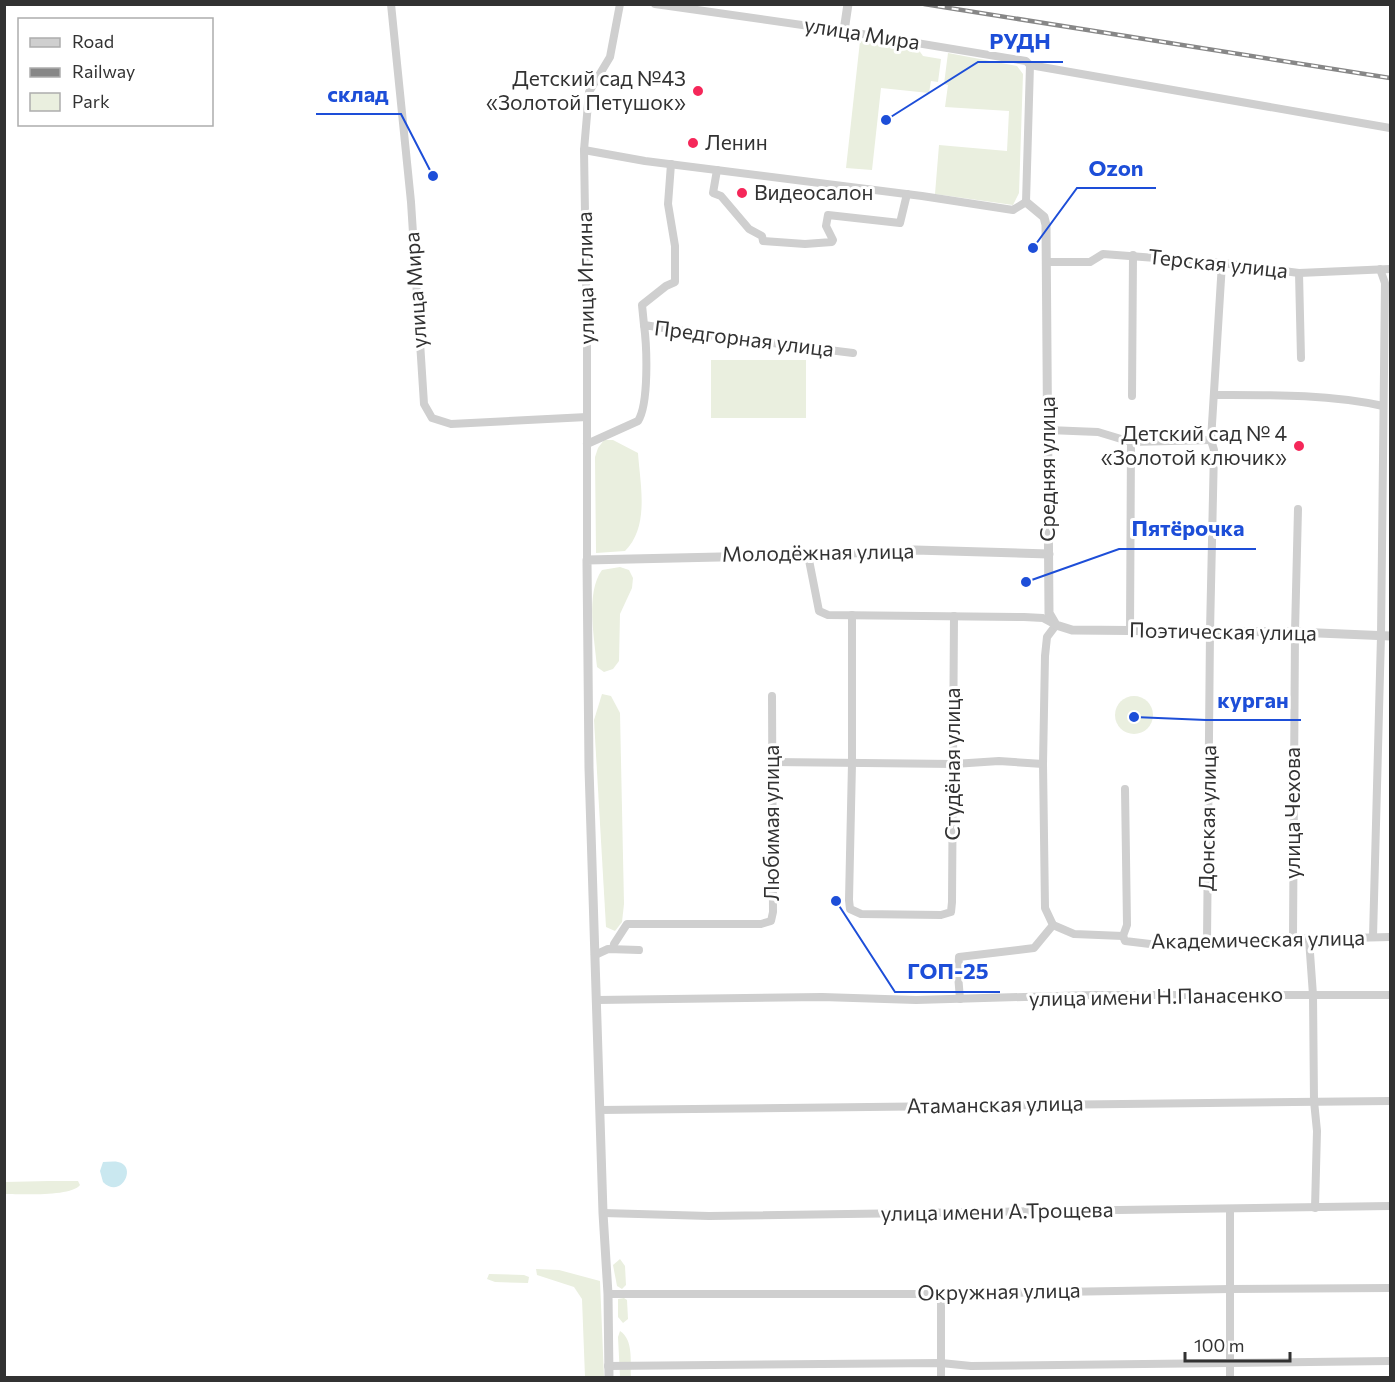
<svg xmlns="http://www.w3.org/2000/svg" width="1395" height="1382" font-family="Commissioner,sans-serif">
  <style>
    .green { fill: #eaefdf }
    .water { fill: #cae8f0 }
    .lines { fill: none; stroke-linecap: round; stroke-linejoin: round }
    .minor { stroke: #cfcfcf; stroke-width: 8 }
    .tertiary { stroke: #cfcfcf; stroke-width: 9 }
    .rail-casing { stroke: #878787; stroke-width: 4.5 }
    .rail { stroke: #fff; stroke-width: 2; stroke-dasharray: 7; stroke-linecap: butt }
    .poi-dot { fill: #f52759; stroke: #fff; stroke-width: 2 }
    .labels { text-anchor: middle; stroke-width: 6; stroke-linejoin: round; paint-order: stroke }
    .street-label { font-size: 21px; fill: #323232; stroke: #fff }
    .poi-label { font-size: 21px; fill: #323232; stroke: #fff; text-anchor: end }
    .leader { fill: none; stroke: #1d4ed8; stroke-width: 2 }
    .callout-dot { fill: #1d4ed8; stroke: #fff; stroke-width: 2 }
    .callout-label { font-size: 22px; text-anchor: middle; font-weight: bold; fill: #1d4ed8; stroke: #fff; stroke-width: 6; stroke-linejoin: round; paint-order: stroke }
  </style>
  <rect width="100%" height="100%" fill="#fff"/>
  <g class="green">
    <polygon points="860,41 918,49 923,56 941,59 938,82 931,81 929,93 881,88 872,170 846,168"/>
    <polygon points="948,53 1017,66 1023,74 1019,193 1013,205 935,194 939,145 1007,151 1009,111 945,107 948,85 944,84"/>
    <rect x="711" y="360" width="95" height="58"/>
    <path d="M604 440H613L638 453C640 484 650 526 625 551L596 553 595 457 598 448Z"/>
    <path d="M620 567 629 570 633 578 632 588 620 614 619 661 613 669 604 672 597 667C595 640 585 593 602 570Z"/>
    <polygon points="602,694 611,696 620,713 624,904 622,922 615,931 606,927 594,720"/>
    <circle cx="1134" cy="715" r="19"/>
    <path d="M49 1181H78L80 1185C71 1197 20 1194 5 1194V1182Z"/>
    <polygon points="620,1259 625,1266 626,1285 622,1289 617,1286 613,1265"/>
    <polygon points="536,1269 559,1270 600,1281 604,1377 585,1377 582,1299 574,1287 537,1275"/>
    <polygon points="489,1274 524,1275 529,1277 528,1283 495,1282 487,1279"/>
    <polygon points="624,1298 627,1300 628,1319 623,1323 618,1317 618,1299"/>
    <path d="M620 1331C634 1340 630 1363 631 1377H620L618 1337Z"/>
  </g>
  <path class="water" d="M103 1162C108 1162 114 1161 118 1162 138 1166 121 1200 103 1182L100 1171Z"/>
  <g class="lines">
    <g class="minor">
      <polyline points="391,4 411,202 424,404 432,418 451,424 587,417"/>
      <polyline points="655,4 844,31 1026,61 1030,65 1390,128"/>
      <polyline points="584,150 645,161 922,196 1013,210 1026,202 1030,65"/>
      <polyline points="717,170 713,193 721,196 749,229 762,236 763,241 805,244 832,242 833,240 826,226 828,215 900,223 907,194"/>
      <polyline points="1047,262 1090,262 1103,254 1222,263 1299,273 1390,269"/>
      <polyline points="1299,273 1301,358"/>
      <polyline points="644,325 642,305 666,286 675,282 675,246 668,204 671,164"/>
      <path d="M1214 395C1270 395 1328 394 1383 406"/>
      <polyline points="1132,396 1133,255"/>
      <polyline points="1048,430 1098,432 1131,442 1211,440"/>
      <path d="M587 444 638 421C649 404 647 347 644 325L716 336 853 353"/>
      <polyline points="808,555 819,611 828,615 1024,617 1043,618 1056,625 1047,637 1045,656 1043,764 1045,908 1053,925 1034,948 959,957 958,975 960,999"/>
      <polyline points="587,560 587,339 584,150 589,92 610,57 620,4"/>
      <polyline points="852,615 852,763 849,900 850,909 861,914 941,915 951,912 952,902 954,616"/>
      <polyline points="1130,631 1131,442"/>
      <polyline points="773,762 954,764 999,761 1043,764"/>
      <polyline points="1053,925 1074,934 1123,936"/>
      <polyline points="1123,936 1125,941 1150,944 1230,942 1293,937 1309,939 1390,937"/>
      <polyline points="1123,936 1127,925 1125,789"/>
      <polyline points="1293,937 1295,632 1298,509"/>
      <polyline points="1373,937 1381,636 1385,283 1380,269"/>
      <polyline points="1309,939 1313,995 1314,1101 1317,1131 1315,1208"/>
      <polyline points="1207,942 1210,632 1214,450 1211,440 1222,263"/>
      <polyline points="613,949 614,944 627,924 761,924 771,921 773,912 772,696"/>
      <polyline points="595,955 608,949 639,950"/>
      <polyline points="597,1000 822,997 916,1000 1093,995 1390,995"/>
      <polyline points="600,1110 1390,1101"/>
      <polyline points="1230,1209 1230,1378"/>
      <polyline points="603,1213 709,1216 1390,1206"/>
      <polyline points="608,1294 941,1294 1230,1289 1390,1288"/>
      <polyline points="608,1366 941,1363 971,1366 1390,1361"/>
      <polyline points="941,1378 941,1294"/>
    </g>
    <g class="tertiary">
      <polyline points="844,31 848,4"/>
      <polyline points="1026,202 1044,217 1046,225 1049,613 1056,625 1072,630 1295,632 1390,636"/>
      <polyline points="609,1378 608,1294 603,1213 589,768 587,560 808,555 915,550 1049,554"/>
    </g>
    <g class="rail-casing">
      <polyline id="rail" points="924,4 1390,78"/>
    </g>
    <use href="#rail" class="rail"/>
  </g>
  <g class="poi-dot">
    <circle cx="698" cy="91" r="6"/>
    <circle cx="693" cy="143" r="6"/>
    <circle cx="742" cy="193" r="6"/>
    <circle cx="1299" cy="446" r="6"/>
  </g>
  <g class="labels">
    <g class="street-label">
      <text transform="translate(862 34) rotate(9)" y="7">улица Мира</text>
      <text transform="translate(1218 264) rotate(6)" y="7">Терская улица</text>
      <text transform="translate(586 278) rotate(-91)" y="7">улица Иглина</text>
      <text transform="translate(416 290) rotate(-94)" y="7">улица Мира</text>
      <text transform="translate(744 339) rotate(7)" y="7">Предгорная улица</text>
      <text transform="translate(1048 469) rotate(-90)" y="7">Средняя улица</text>
      <text transform="translate(818 553) rotate(-1)" y="7">Молодёжная улица</text>
      <text transform="translate(1223 632) rotate(1)" y="7">Поэтическая улица</text>
      <text transform="translate(953 764) rotate(-90)" y="7">Студёная улица</text>
      <text transform="translate(1293 813) rotate(-90)" y="7">улица Чехова</text>
      <text transform="translate(1208 818) rotate(-89)" y="7">Донская улица</text>
      <text transform="translate(772 823) rotate(-90)" y="7">Любимая улица</text>
      <text transform="translate(1258 940) rotate(-1)" y="7">Академическая улица</text>
      <text transform="translate(1156 997) rotate(-1)" y="7">улица имени Н.Панасенко</text>
      <text transform="translate(995 1105) rotate(-1)" y="7">Атаманская улица</text>
      <text transform="translate(997 1212) rotate(-1)" y="7">улица имени А.Трощева</text>
      <text transform="translate(999 1292) rotate(-1)" y="7">Окружная улица</text>
    </g>
    <g class="poi-label">
      <text x="686" y="86">Детский сад №43<tspan x="686" dy="24">«Золотой Петушок»</tspan></text>
      <text x="705" y="150" text-anchor="start">Ленин</text>
      <text x="754" y="200" text-anchor="start">Видеосалон</text>
      <text x="1287" y="441">Детский сад № 4<tspan x="1287" dy="24">«Золотой ключик»</tspan></text>
    </g>
  </g>
  <path class="leader" d="M886 120L978 62H1063M433 176L401 114H316M1033 248L1077 188H1156M1026 582L1119 549H1256M1134 717L1206 720H1301M836 901L895 992H1000"/>
  <g class="callout-dot">
    <circle cx="886" cy="120" r="6"/>
    <circle cx="433" cy="176" r="6"/>
    <circle cx="1033" cy="248" r="6"/>
    <circle cx="1026" cy="582" r="6"/>
    <circle cx="1134" cy="717" r="6"/>
    <circle cx="836" cy="901" r="6"/>
  </g>
  <g class="callout-label">
    <text x="1020" y="49">РУДН</text>
    <text x="358" y="102">склад</text>
    <text x="1116" y="176">Ozon</text>
    <text x="1188" y="536">Пятёрочка</text>
    <text x="1253" y="708">курган</text>
    <text x="948" y="979">ГОП-25</text>
  </g>
  <rect width="1395" height="1382" fill="none" stroke="#323232" stroke-width="12"/>
  <rect x="18" y="18" width="195" height="108" fill="#ffffff" stroke="#adadad" stroke-width="1.5"/>
  <rect x="30" y="38" width="30" height="9" fill="#cfcfcf" stroke="#adadad" stroke-width="1.5"/>
  <text x="72" y="48" font-size="18" fill="#323232">Road</text>
  <rect x="30" y="68" width="30" height="9" fill="#878787" stroke="#adadad" stroke-width="1.5"/>
  <text x="72" y="78" font-size="18" fill="#323232">Railway</text>
  <rect x="30" y="93" width="30" height="18" fill="#eaefdf" stroke="#adadad" stroke-width="1.5"/>
  <text x="72" y="108" font-size="18" fill="#323232">Park</text>
  <path d="M1185 1352v9h105v-9" fill="none" stroke="#323232" stroke-width="3"/>
  <text x="1194" y="1352" font-size="18" fill="#323232" stroke="#ffffff" stroke-width="4.5" paint-order="stroke">100 m</text>
</svg>
